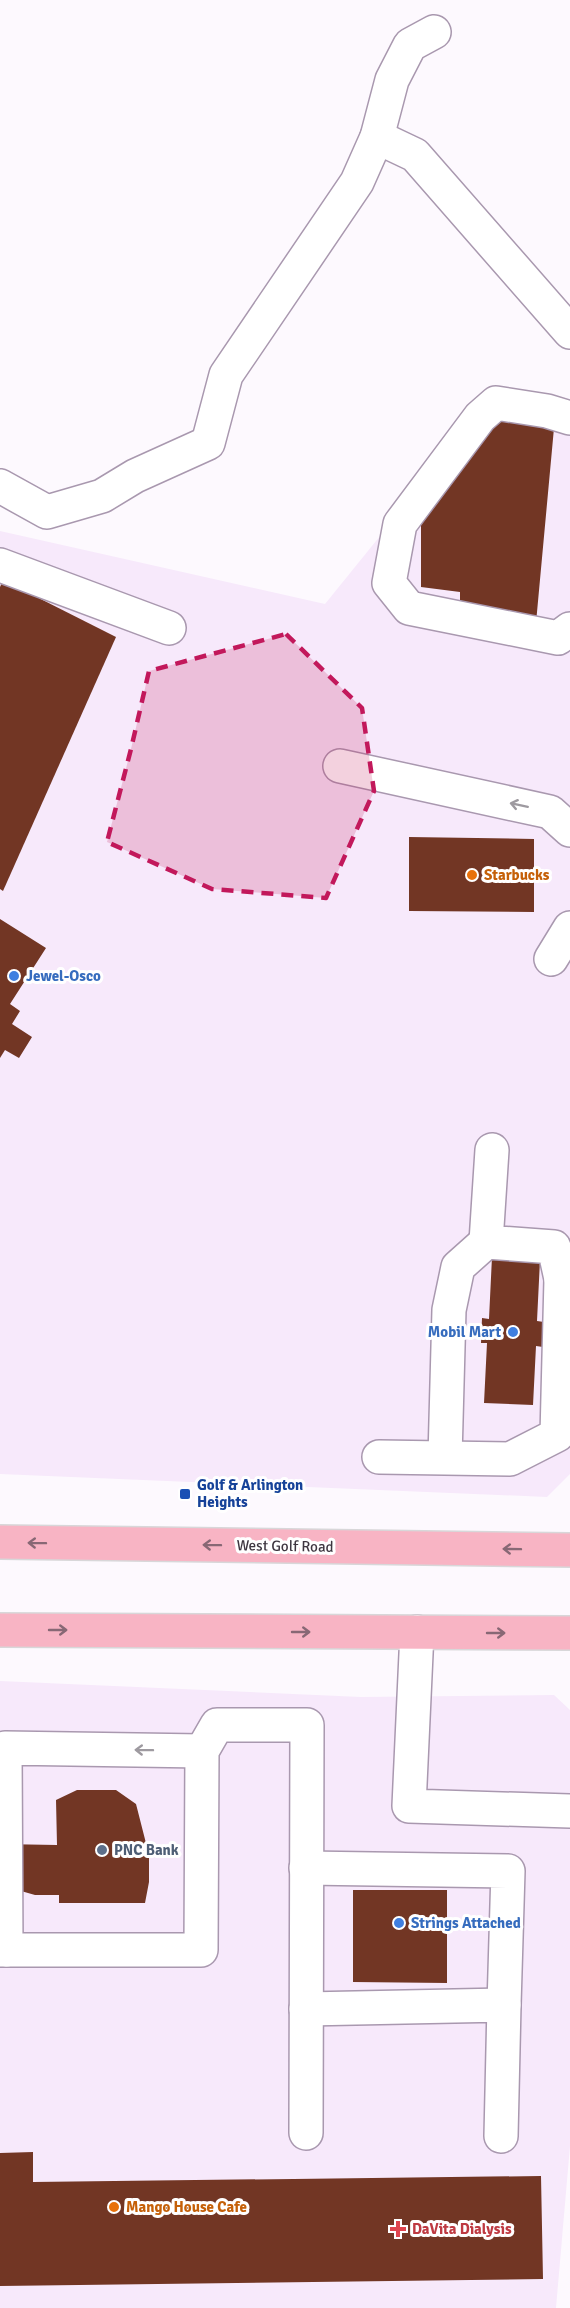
<svg xmlns="http://www.w3.org/2000/svg" width="570" height="2308" font-family="Signika,sans-serif">
  <style>
    .built { fill: #f7e9fb }
    .building { fill: #723624 }
    .lines { fill: none; stroke-linecap: round; stroke-linejoin: round }
    .minor-casing { stroke: #a998af; stroke-width: 36 }
    .major-casing { stroke: #d8d7d9; stroke-width: 36 }
    .minor { stroke: #fff; stroke-width: 33 }
    .major { stroke: #f8b4c4; stroke-width: 33 }
    .oneway { stroke: #9e9aa0 }
    .oneway2 { stroke: #886875 }
    .marked { fill: #c2185b; fill-opacity: 0.2; stroke: #c2185b; stroke-width: 4.5; stroke-dasharray: 12 8; stroke-linejoin: round }
    .food-dot { fill: #e8710a; stroke: #fff; stroke-width: 2 }
    .shop-dot { fill: #3f7fe0; stroke: #fff; stroke-width: 2 }
    .transit-dot { fill: #1a4fb4; stroke: #fff; stroke-width: 2 }
    .service-dot { fill: #5c6f8a; stroke: #fff; stroke-width: 2 }
    .health-dot { fill: #e0444e; stroke: #fff; stroke-width: 2 }
    .labels { text-anchor: middle; stroke-width: 6; stroke-linejoin: round; paint-order: stroke }
    .food-label { font-size: 15px; font-weight: bold; fill: #c56008; stroke: #fff; text-anchor: start }
    .shop-label { font-size: 15px; font-weight: bold; fill: #366cbe; stroke: #fff; text-anchor: start }
    .transit-label { font-size: 15px; font-weight: bold; fill: #164399; stroke: #fff; text-anchor: start }
    .street-label { font-size: 15px; fill: #3e3640; stroke: #fff }
    .service-label { font-size: 15px; font-weight: bold; fill: #4e5e75; stroke: #fff; text-anchor: start }
    .health-label { font-size: 15px; font-weight: bold; fill: #be3a42; stroke: #fff; text-anchor: start }
  </style>
  <rect width="100%" height="100%" fill="#fdf9fe"/>
  <g class="built">
    <polygon points="495,394 570,412 570,1474 547,1497 0,1474 0,531 325,604"/>
    <polygon points="0,1681 361,1697 554,1695 570,1710 570,2146 556,2308 0,2308"/>
  </g>
  <g class="building">
    <polygon points="499,420 554,428 536,623 460,607 460,592 421,587 421,521"/>
    <polygon points="3,580 116,637 3,891 0,889 0,587"/>
    <polygon points="409,837 534,839 534,912 409,911"/>
    <polygon points="0,919 46,948 10,1004 20,1011 12,1024 32,1037 19,1058 5,1050 0,1058"/>
    <polygon points="492,1257 540,1260 537,1321 544,1322 543,1347 536,1346 533,1405 484,1403 487,1343 481,1343 482,1318 489,1319"/>
    <polygon points="77,1790 116,1790 136,1804 149,1855 149,1882 145,1903 59,1903 59,1895 35,1895 0,1885 0,1844 57,1845 56,1800"/>
    <polygon points="353,1890 447,1890 447,1983 353,1982"/>
    <polygon points="33,2152 33,2182 541,2176 543,2279 0,2286 0,2153"/>
  </g>
  <g class="lines">
    <g class="minor-casing">
      <g id="minor">
        <polyline points="377,137 415,155 570,332"/>
        <polyline points="570,418 547,411 496,403 480,417 400,524 389,583 409,608 558,638 570,629"/>
        <polyline points="0,486 47,512 102,496 135,476 208,443 226,375 357,182 377,137 392,80 410,45 434,32"/>
        <polyline points="0,565 169,628"/>
        <polyline points="340,766 550,812 570,830"/>
        <polyline points="551,959 570,928"/>
        <polyline points="492,1150 486,1242 554,1247 561,1279"/>
        <polyline points="379,1457 510,1459 557,1435 561,1279 570,1279"/>
        <polyline points="445,1457 449,1310 458,1267 486,1242"/>
        <polyline points="417,1632 409,1806 570,1811"/>
        <polyline points="306,1868 508,1871 504,2005"/>
        <polyline points="0,1950 201,1950 202,1751 217,1725 307,1725 306,2133"/>
        <polyline points="6,1950 5,1748 202,1751"/>
        <polyline points="306,2009 504,2005 501,2136"/>
      </g>
    </g>
    <g class="major-casing">
      <g id="major">
        <polyline points="0,1542 570,1550"/>
        <polyline points="0,1630 570,1633"/>
      </g>
    </g>
    <use href="#minor" class="minor"/>
    <use href="#major" class="major"/>
  </g>
  <defs><path id="oneway-shaft" d="M-6 0H5M1.5-3L5.5 0L1.5 3" fill="none" stroke-width="1.6" stroke-linecap="round" stroke-linejoin="round" transform="scale(1.5)"/></defs>
  <g class="oneway">
    <use href="#oneway-shaft" transform="translate(519 805) rotate(-168)"/>
    <use href="#oneway-shaft" transform="translate(144 1750) rotate(-179)"/>
  </g>
  <g class="oneway2">
    <use href="#oneway-shaft" transform="translate(37 1543) rotate(-179)"/>
    <use href="#oneway-shaft" transform="translate(212 1545) rotate(-179)"/>
    <use href="#oneway-shaft" transform="translate(512 1549) rotate(-179)"/>
    <use href="#oneway-shaft" transform="translate(58 1630)"/>
    <use href="#oneway-shaft" transform="translate(301 1632)"/>
    <use href="#oneway-shaft" transform="translate(496 1633)"/>
  </g>
  <path class="marked" d="M286 634 362 708 374 791 326 898 212 889 107 842 131 749 149 671Z"/>
  <g class="food-dot">
    <circle cx="472" cy="875" r="6"/>
    <circle cx="114" cy="2207" r="6"/>
  </g>
  <g class="shop-dot">
    <circle cx="14" cy="976" r="6"/>
    <circle cx="513" cy="1332" r="6"/>
    <circle cx="399" cy="1923" r="6"/>
  </g>
  <rect class="transit-dot" x="179" y="1488" width="12" height="12" rx="3"/>
  <circle class="service-dot" cx="102" cy="1850" r="6"/>
  <path class="health-dot" d="M395 2220h6v6h6v6h-6v6h-6v-6h-6v-6h6z"/>
  <g class="labels">
    <g class="food-label">
      <text x="484" y="880">Starbucks</text>
      <text x="126" y="2212">Mango House Cafe</text>
    </g>
    <g class="shop-label">
      <text x="26" y="981">Jewel-Osco</text>
      <text x="501" y="1337" text-anchor="end">Mobil Mart</text>
      <text x="411" y="1928">Strings Attached</text>
    </g>
    <g class="transit-label">
      <text x="197" y="1490">Golf &amp; Arlington<tspan x="197" dy="17">Heights</tspan></text>
    </g>
    <g class="street-label">
      <text transform="translate(285 1546) rotate(1)" y="5">West Golf Road</text>
    </g>
    <g class="service-label">
      <text x="114" y="1855">PNC Bank</text>
    </g>
    <g class="health-label">
      <text x="412" y="2234">DaVita Dialysis</text>
    </g>
  </g>
</svg>
